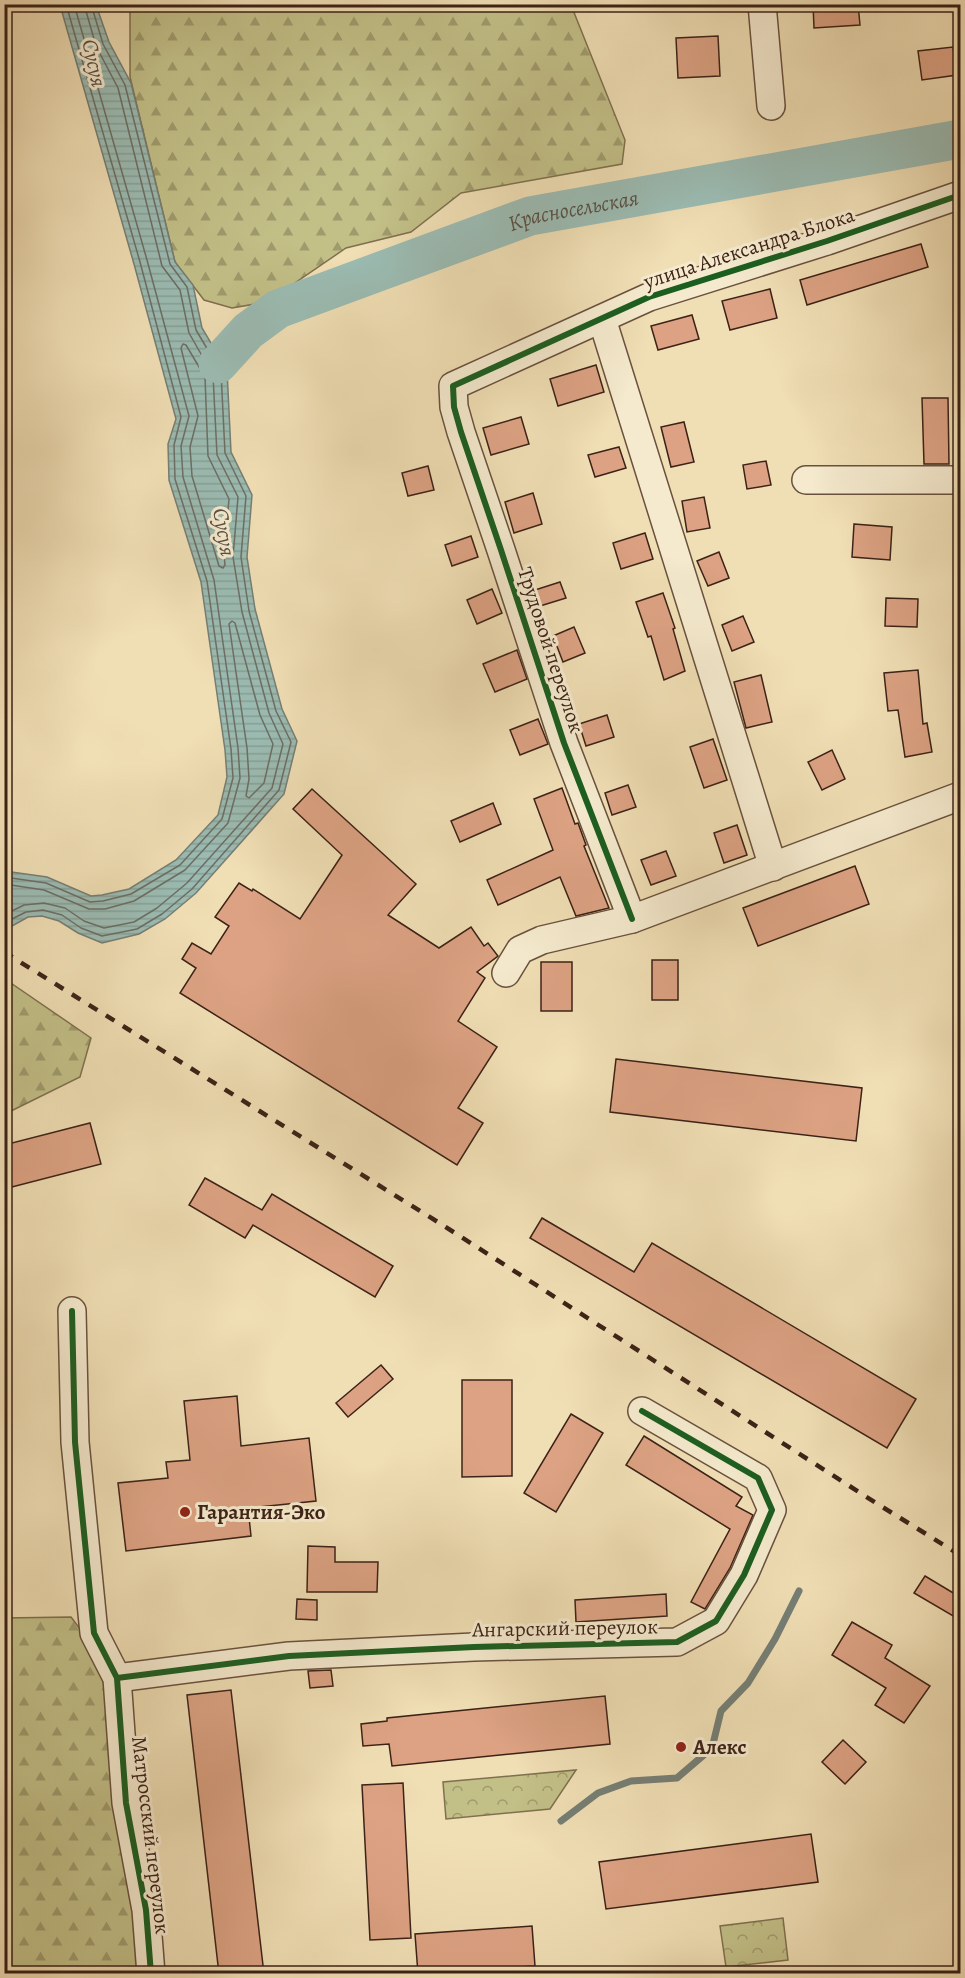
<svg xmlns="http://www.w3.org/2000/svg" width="965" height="1978" font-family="Alegreya,serif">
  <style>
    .forest { fill: url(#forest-firs); stroke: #7f704f; stroke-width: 1.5 }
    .park { fill: url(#park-crowns); stroke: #7f704f; stroke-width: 1.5 }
    .water { fill: url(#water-rules); stroke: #757e74; stroke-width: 1.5 }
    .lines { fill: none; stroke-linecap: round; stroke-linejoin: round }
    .shore { stroke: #6c6e64; stroke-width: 1.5 }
    .stream { stroke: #757e74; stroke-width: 7 }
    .river { stroke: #9bbbb2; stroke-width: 39 }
    .building { fill: #dca283; stroke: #3c2217; stroke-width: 1.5 }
    .minor-casing { stroke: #69513e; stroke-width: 30 }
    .minor { stroke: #f5eace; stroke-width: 27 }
    .rail { stroke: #3c2217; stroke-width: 4.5; stroke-dasharray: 10 10; stroke-linecap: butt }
    .cycleway-casing { stroke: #f5eace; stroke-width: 10 }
    .cycleway { stroke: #1b5e20; stroke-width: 6 }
    .poi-dot { fill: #8f2418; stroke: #f5eace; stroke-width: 2 }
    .labels { text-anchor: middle; stroke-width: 6; stroke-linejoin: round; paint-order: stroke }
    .street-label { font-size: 21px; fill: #3c2217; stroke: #f5eace }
    .poi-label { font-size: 21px; font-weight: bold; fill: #3c2217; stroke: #f5eace; text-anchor: start }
    .water-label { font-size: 22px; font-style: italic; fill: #585046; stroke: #f5eace }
  </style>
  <defs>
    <pattern id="forest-firs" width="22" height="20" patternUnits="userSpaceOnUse" patternTransform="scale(1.5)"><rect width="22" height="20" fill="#c2bf87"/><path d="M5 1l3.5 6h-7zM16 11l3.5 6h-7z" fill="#9f9b6d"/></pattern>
    <pattern id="park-crowns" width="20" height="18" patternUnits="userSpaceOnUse" patternTransform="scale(1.5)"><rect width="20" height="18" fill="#c2bf87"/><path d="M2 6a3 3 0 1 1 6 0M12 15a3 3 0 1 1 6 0" fill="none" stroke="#9f9b6d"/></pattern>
    <pattern id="water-rules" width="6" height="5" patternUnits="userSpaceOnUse" patternTransform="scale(1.5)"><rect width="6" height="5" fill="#9bbbb2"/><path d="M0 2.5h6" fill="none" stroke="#86a098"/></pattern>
  </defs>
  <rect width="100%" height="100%" fill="#f0deb4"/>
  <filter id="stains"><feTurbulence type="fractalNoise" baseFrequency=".00333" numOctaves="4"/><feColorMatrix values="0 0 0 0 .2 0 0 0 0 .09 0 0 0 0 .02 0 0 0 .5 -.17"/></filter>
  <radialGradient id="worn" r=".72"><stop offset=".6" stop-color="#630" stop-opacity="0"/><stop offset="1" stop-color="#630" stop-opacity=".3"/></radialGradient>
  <g class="forest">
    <polygon points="130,5 571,5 625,140 622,164 461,193 411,232 346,248 267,302 232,308 204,300 175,262 130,77"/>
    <polygon points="5,979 91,1038 80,1077 5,1114"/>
    <polygon points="71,1617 117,1678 151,1973 5,1973 4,1618"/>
  </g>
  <g class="park">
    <polygon points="576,1770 550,1809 446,1819 443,1782"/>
    <polygon points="783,1918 788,1960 726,1967 720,1926"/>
  </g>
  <polygon class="water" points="60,5 96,5 109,42 131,83 175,262 193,285 202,328 227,370 231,452 252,495 247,557 255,609 282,709 297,741 284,794 196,893 165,919 139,934 102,943 78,933 59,921 42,916 28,917 5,930 5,871 47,877 91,896 102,895 129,889 176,860 218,815 227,777 225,750 201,582 169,480 168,444 176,419 134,264"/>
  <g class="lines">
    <g class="shore">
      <polygon points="183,344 186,345 205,377 208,456 229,499 224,555 225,565 223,568 219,566 192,476 190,447 198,416 181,348"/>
      <polygon points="232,621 235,623 260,715 273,744 264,783 249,798 246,796 249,779 247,748 229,624"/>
      <polyline points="4,877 46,883 90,902 103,901 131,894 180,865 222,819 233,778 231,749 207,581 175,479 174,445 181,417 140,262 66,4"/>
      <polyline points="4,884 44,890 89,909 105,909 134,901 185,870 228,823 240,778 238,748 214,580 183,477 181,446 189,416 147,260 74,4"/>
      <polyline points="4,915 24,905 44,903 65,908 84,921 104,928 134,922 157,908 187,883 272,788 283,744 269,713 242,612 233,557 238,497 217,455 213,375 189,333 180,290 162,266 118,88 96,46 84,4"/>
      <polyline points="4,923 26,912 43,910 62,915 81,928 102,936 137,929 162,914 192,889 279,790 291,742 276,711 249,611 241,557 246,496 225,453 221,372 196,330 187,287 170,264 125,85 103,44 91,4"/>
    </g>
    <polyline class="stream" points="561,1821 598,1793 631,1781 677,1778 712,1748 721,1711 748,1683 775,1639 799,1591"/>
    <path class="river" id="s1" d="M218 364 248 331 278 309 530 216 960 139"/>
  </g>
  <g class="building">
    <polygon points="813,4 858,4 860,25 814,28"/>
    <polygon points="718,36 720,76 678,78 676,38"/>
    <polygon points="953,47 957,75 922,80 918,51"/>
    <polygon points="921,244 928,267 807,305 800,280"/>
    <polygon points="770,289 777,318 730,330 722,301"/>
    <polygon points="692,315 699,339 658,350 651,326"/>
    <polygon points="596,365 604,392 558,406 550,379"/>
    <polygon points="922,398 948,398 949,464 924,464"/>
    <polygon points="521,417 529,444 491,455 483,428"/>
    <polygon points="684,422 694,462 671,467 661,427"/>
    <polygon points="619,447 626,468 595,477 588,455"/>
    <polygon points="766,461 771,485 747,489 743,465"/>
    <polygon points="428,466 434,490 408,496 402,473"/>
    <polygon points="533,493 542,524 514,533 505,502"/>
    <polygon points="704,497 710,528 687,532 682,501"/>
    <polygon points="854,524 892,527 890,560 852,557"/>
    <polygon points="645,533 653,559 621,569 613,543"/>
    <polygon points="471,536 478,557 452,566 445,545"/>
    <polygon points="719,552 729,578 708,586 697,561"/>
    <polygon points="560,582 566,598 540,606 535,590"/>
    <polygon points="492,589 502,613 477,624 467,600"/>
    <polygon points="663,593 675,628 673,629 685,671 664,680 651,636 648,637 636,602"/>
    <polygon points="886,598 918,599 917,627 885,626"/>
    <polygon points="743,616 754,642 732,651 722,625"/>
    <polygon points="574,627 585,653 563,662 553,636"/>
    <polygon points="517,650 527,679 495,692 483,664"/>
    <polygon points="918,670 923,724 927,723 932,752 905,757 898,710 888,711 884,673"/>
    <polygon points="761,675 772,722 746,728 734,682"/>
    <polygon points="607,715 614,737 586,746 579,724"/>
    <polygon points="538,719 548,744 520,755 510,730"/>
    <polygon points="713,739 727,780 704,788 690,747"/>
    <polygon points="832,750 845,779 822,790 808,762"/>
    <polygon points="628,785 636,807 612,815 605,793"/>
    <polygon points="562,788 575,824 578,823 586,845 584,846 609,908 576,916 560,877 498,905 487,880 553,850 534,799"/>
    <polygon points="312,789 416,884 388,915 439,948 471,927 484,946 488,943 498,956 477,972 485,978 458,1021 497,1047 458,1108 483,1123 457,1165 180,993 196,968 182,959 192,943 211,954 229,926 215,917 239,883 252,891 253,889 300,919 342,855 293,809"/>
    <polygon points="493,803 501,824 460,842 451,821"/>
    <polygon points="737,825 747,855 724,863 714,833"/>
    <polygon points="666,851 676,876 651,885 641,860"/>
    <polygon points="855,866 869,904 758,946 743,908"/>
    <rect x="652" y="960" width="26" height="40"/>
    <rect x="541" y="962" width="31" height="49"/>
    <polygon points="616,1059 862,1088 856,1141 610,1112"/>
    <polygon points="90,1123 101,1164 4,1189 4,1145"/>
    <polygon points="205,1178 262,1210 272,1194 393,1266 375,1297 253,1225 245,1238 189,1205"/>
    <polygon points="542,1218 634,1272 652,1243 916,1399 887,1448 530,1238"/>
    <polygon points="381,1365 393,1379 348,1417 336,1403"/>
    <polygon points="462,1380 512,1380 512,1476 462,1477"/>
    <polygon points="237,1396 241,1446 309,1438 316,1501 248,1508 251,1536 126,1551 118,1483 168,1478 166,1462 190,1460 184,1401"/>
    <polygon points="571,1414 603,1433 556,1512 524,1493"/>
    <polygon points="644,1436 742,1497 736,1506 753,1515 730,1568 705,1609 691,1602 730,1529 626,1465"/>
    <polygon points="308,1546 335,1547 335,1562 378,1562 377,1592 307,1592"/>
    <polygon points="925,1576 960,1597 960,1620 914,1593"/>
    <polygon points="666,1594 667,1616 576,1622 575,1600"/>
    <polygon points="297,1599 317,1600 317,1620 296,1619"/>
    <polygon points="852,1622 892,1645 885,1658 930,1686 904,1723 875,1705 886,1688 832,1655"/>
    <polygon points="331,1670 333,1686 310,1688 308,1671"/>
    <polygon points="231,1690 264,1974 219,1974 187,1695"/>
    <polygon points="605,1696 610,1744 392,1766 389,1744 363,1746 361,1724 387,1721 387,1718"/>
    <polygon points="843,1740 866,1762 845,1784 822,1762"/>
    <polygon points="403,1783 411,1938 370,1940 362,1785"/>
    <polygon points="811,1834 818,1882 606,1909 599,1862"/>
    <polygon points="532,1926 535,1966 418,1974 415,1934"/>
  </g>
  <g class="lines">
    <g class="minor-casing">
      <g id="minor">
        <polyline points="762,4 771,106"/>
        <polyline points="602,319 773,867"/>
        <polyline points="806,480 960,480"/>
        <polyline points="632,919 564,743 501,550 461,432 454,407 453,386 649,297 827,241 960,195"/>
        <polyline points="506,973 520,950 542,940 632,919 960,796"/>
        <polyline points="72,1311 75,1442 94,1633 117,1678 126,1803 146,1910 151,1974"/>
        <polyline points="117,1678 289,1656 474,1647 677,1642 716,1621 744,1575 772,1510 758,1478 642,1411"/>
      </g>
    </g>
    <use href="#minor" class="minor"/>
    <polyline class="rail" points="4,952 441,1224 876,1503 960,1555"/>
    <g class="cycleway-casing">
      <g id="cycleway">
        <polyline points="632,919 564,743 501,550 461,432 454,407 453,386 649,297 827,241 960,195"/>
        <polyline points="72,1311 75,1442 94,1633 117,1678 126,1803 146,1910 151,1974"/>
        <polyline points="117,1678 289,1656 474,1647 677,1642 716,1621 744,1575 772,1510 758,1478 642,1411"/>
      </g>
    </g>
    <use href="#cycleway" class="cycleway"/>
  </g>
  <g class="poi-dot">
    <circle cx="185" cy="1512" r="6"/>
    <circle cx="681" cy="1747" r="6"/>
  </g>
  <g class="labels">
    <g class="street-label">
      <text transform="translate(749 248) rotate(-18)" y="7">улица Александра Блока</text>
      <text transform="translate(551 650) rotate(72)" y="7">Трудовой переулок</text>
      <text transform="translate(565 1628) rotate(-1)" y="7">Ангарский переулок</text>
      <text transform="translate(151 1835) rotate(83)" y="7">Матросский переулок</text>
    </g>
    <g class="poi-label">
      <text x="197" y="1519">Гарантия-Эко</text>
      <text x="693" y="1754">Алекс</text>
    </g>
    <g class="water-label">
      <text transform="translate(95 63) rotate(78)" y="8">Сусуя</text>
      <text dy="8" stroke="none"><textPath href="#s1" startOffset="394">Красносельская</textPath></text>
      <text transform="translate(225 532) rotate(80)" y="8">Сусуя</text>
    </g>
  </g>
  <rect width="965" height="1978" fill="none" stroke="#f0deb4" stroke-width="24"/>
  <rect x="6" y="6" width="953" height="1966" fill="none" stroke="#3c2217" stroke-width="3"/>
  <rect x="12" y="12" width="941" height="1954" fill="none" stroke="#3c2217" stroke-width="1.5"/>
  <rect width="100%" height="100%" filter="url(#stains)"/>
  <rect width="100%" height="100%" fill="url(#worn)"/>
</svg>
